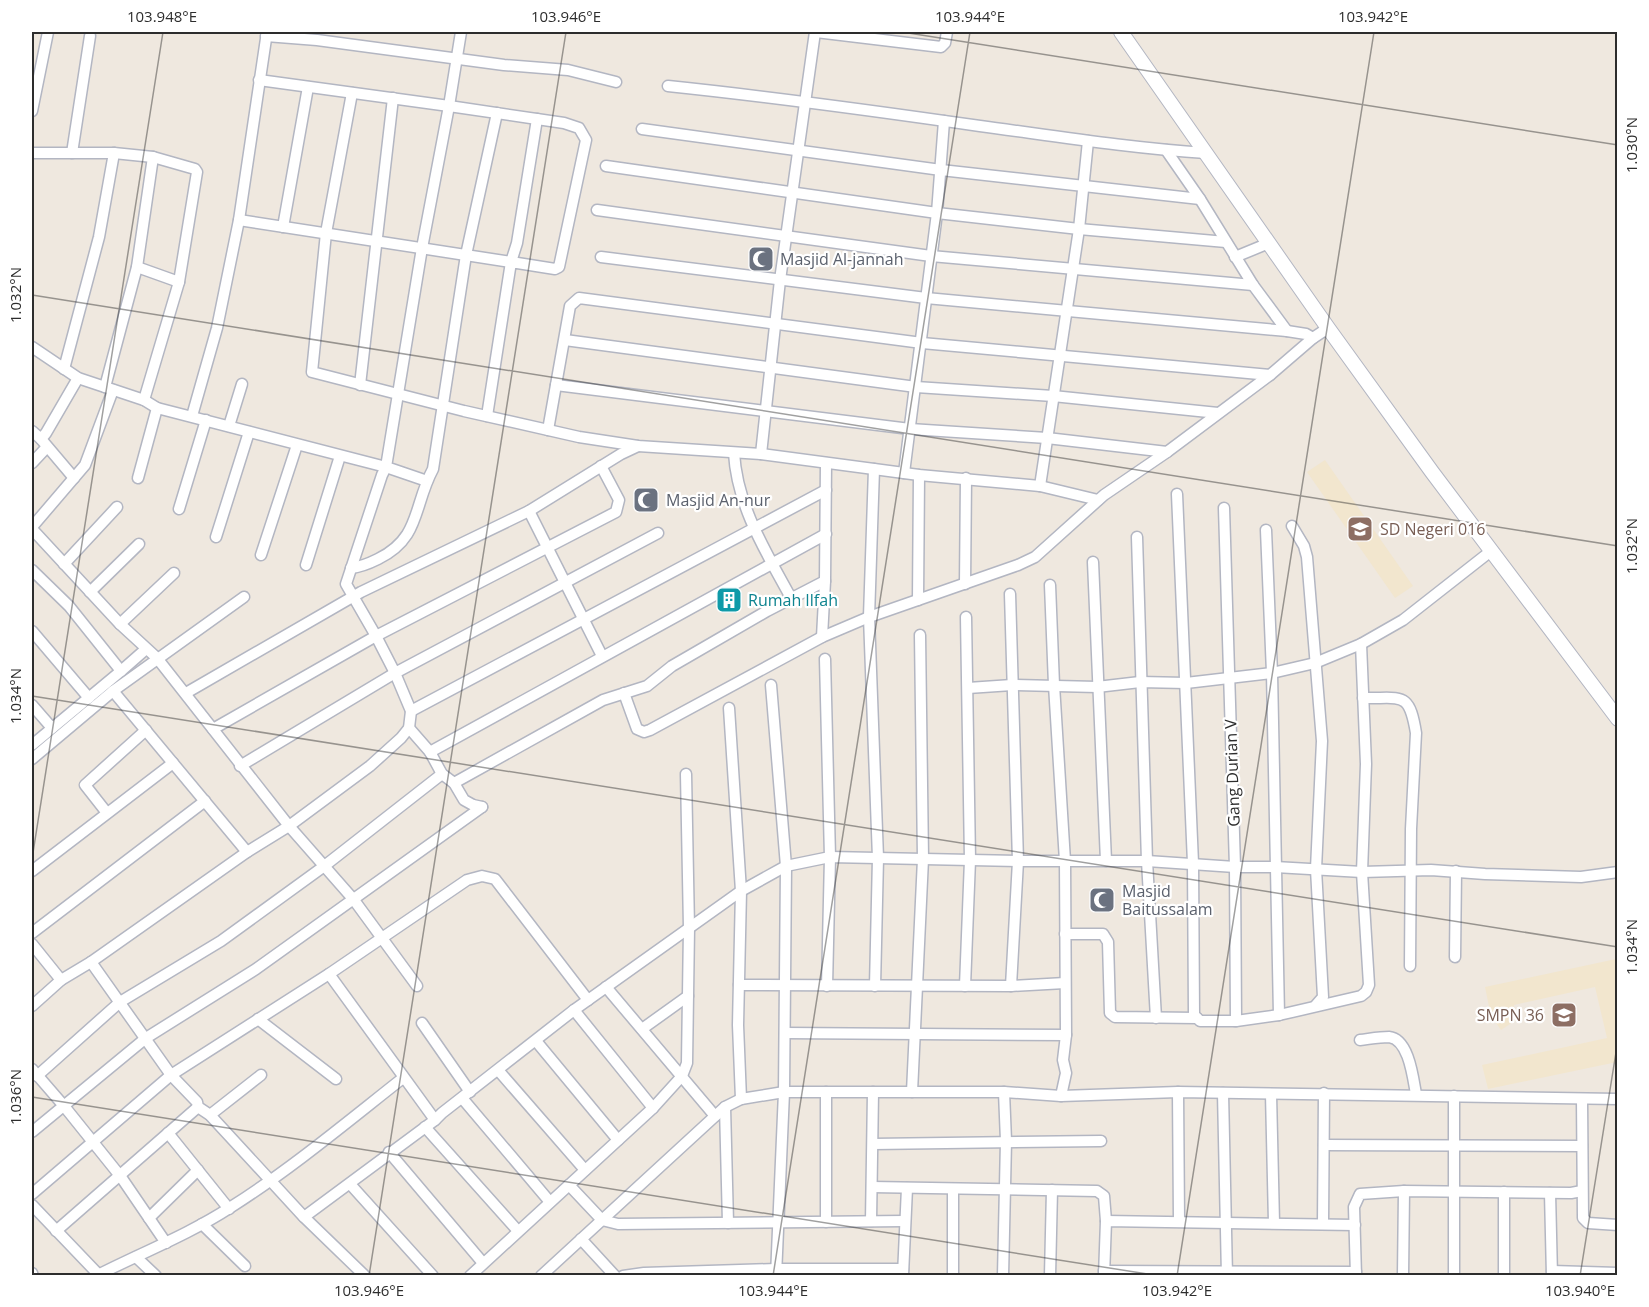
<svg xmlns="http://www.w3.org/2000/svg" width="1649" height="1307" font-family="'Open Sans',sans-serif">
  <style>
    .education { fill: #f2e6ce }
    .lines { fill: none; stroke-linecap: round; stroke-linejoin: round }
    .minor-casing { stroke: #b3b6c2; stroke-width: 13 }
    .tertiary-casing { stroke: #b3b6c2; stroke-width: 16 }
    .minor { stroke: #fff; stroke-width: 10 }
    .tertiary { stroke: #fff; stroke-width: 14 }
    .ticks { fill: none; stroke: #2d2d2d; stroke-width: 1.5; stroke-opacity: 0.45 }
    .labels { text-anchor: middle; stroke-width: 4.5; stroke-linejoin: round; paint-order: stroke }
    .worship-label { font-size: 16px; fill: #5b616d; stroke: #fff; text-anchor: start }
    .education-label { font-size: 16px; fill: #785e54; stroke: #fff; text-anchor: start }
    .culture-label { font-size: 16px; fill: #0d838f; stroke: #fff; text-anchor: start }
    .street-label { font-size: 16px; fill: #2d2d2d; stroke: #fff }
    .neatline { fill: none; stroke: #2d2d2d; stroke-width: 2 }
    .ticks-label { font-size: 15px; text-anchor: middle; fill: #2d2d2d }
  </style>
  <rect width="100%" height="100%" fill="#efe8df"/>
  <g class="education">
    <polygon points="1325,460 1413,586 1395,598 1307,472"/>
    <polygon points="1616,959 1618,968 1617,1062 1488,1089 1482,1065 1607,1038 1595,987 1514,1005 1516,1020 1501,1030 1491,1016 1485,987"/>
  </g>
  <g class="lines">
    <g class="minor-casing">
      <g id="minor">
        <polyline points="816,32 941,47 945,43 947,32"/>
        <polyline points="266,36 317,40 504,65 568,70 616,82"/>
        <polyline points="259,80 449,106 461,32"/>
        <path d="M668 86C773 97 876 111 980 126 1055 136 1130 148 1206 153"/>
        <polyline points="352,93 326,233 312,372 464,411 579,437 638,446 761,454 919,475 1040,486 1098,500"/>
        <polyline points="32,111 48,32"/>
        <polyline points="642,129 941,170 1200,199"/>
        <polyline points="1166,150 1200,199 1253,285 1287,331"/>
        <polyline points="32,153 114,153 153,157 195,169 197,172 179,282 144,400"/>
        <polyline points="72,153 90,36"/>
        <polyline points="606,166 937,213 1079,229 1226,242"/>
        <polyline points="597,210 931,256 1253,285"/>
        <polyline points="239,220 511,262 517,243 537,119"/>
        <polyline points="283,227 308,87"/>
        <polyline points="601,257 926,298 1287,331 1306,334 1313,338"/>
        <polyline points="1235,257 1269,243"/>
        <polyline points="137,267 179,282"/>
        <polyline points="565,340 916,387 1053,396 1218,413"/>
        <polyline points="32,347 78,378 144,400 157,408 386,467 382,475 346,584 376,636 395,673 411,711 409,728 401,738 370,766 289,826 247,852 91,962 61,980 32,1006"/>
        <polyline points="64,369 99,237 114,153"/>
        <polyline points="360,385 393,98"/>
        <polyline points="556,385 910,429 1047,438 1167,452"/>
        <polyline points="105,387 137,267 153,157"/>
        <polyline points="192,416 217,328 239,220 267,32"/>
        <polyline points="229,426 242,384"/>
        <polyline points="548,430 570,306 579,298 922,343 1270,375"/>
        <polyline points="32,431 41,439 46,433 78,378"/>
        <polyline points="41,439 74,478"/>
        <path d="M734 453C737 506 766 552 791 598"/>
        <polyline points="761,454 780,280 815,32"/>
        <polyline points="32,463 47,447"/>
        <polyline points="874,469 869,617 878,858 875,986"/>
        <polyline points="904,473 937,213 944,121"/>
        <polyline points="138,478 157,408"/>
        <polyline points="427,481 386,467 422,248 449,106 564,123 579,128 586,140 559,267 555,269 511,262 487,416"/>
        <polyline points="1040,486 1079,229 1088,141"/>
        <polyline points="1177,494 1193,863 1194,1015 1197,1018"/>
        <polyline points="1224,508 1235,867 1236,1021"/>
        <polyline points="179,509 206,420"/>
        <polyline points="529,511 602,656"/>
        <polyline points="1292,526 1304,546 1307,557 1322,741 1316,869 1323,997 1316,1005"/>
        <polyline points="32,527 85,465 113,390"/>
        <polyline points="32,529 120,624 157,658 289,826 354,900 417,986"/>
        <polyline points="1266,530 1272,673 1279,1015"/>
        <polyline points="216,537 249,432"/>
        <polyline points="1137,537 1147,861 1156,1018"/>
        <polyline points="261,555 297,445"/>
        <polyline points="1093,562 1106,861"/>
        <polyline points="64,564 117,507"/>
        <polyline points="306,565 340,456"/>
        <path d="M351 568C361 567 368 564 378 559 421 538 413 506 433 469L466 255 497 113"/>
        <polyline points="32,570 69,606 121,671"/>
        <polyline points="965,584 966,478"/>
        <polyline points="1050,585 1054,685 1065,861 1066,1035 1063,1060 1066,1073 1061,1096"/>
        <polyline points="90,592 139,544"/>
        <polyline points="1010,594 1018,861 1011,986"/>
        <polyline points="918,600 919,475"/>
        <polyline points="120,624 174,573"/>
        <polyline points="32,631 89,698"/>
        <polyline points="822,637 825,581"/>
        <polyline points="825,659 830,857 827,986"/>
        <polyline points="771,685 786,866 784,1092 776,1276"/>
        <polyline points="968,688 1012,685 1097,687 1140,682 1186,683 1272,673 1315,663 1361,644 1403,620 1491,551"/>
        <polyline points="113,691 247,852"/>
        <polyline points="186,693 361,592 529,511 621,454 638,446"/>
        <polyline points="624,693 637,729 644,732 650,730 822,637 869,617 1018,565 1035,557 1104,495 1167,452 1270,375 1313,338 1328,328"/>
        <path d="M1363 698C1402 699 1409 690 1416 733L1411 829 1410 966"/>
        <polyline points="32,705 52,728"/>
        <polyline points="729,708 741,891 738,1025 741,1099"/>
        <polyline points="411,711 826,490"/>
        <polyline points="409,728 430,752 442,774 454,783 464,800 473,805 482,807"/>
        <polyline points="213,729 376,636 616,512 619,500 601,466"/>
        <polyline points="32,745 121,671 146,649"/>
        <polyline points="430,752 826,534"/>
        <polyline points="32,759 113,691 244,597"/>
        <polyline points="240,766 395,673 658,533"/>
        <polyline points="454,783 603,700 647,686 672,666 767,611 825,581 826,463"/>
        <polyline points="107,813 85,785 146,730"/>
        <polyline points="32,871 173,763"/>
        <polyline points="32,933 205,801"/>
        <polyline points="1065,934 1103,934 1108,942 1110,1013 1115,1017 1197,1018 1200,1021 1236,1021 1279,1015 1361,996 1366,992 1369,985 1362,872 1366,764 1361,644"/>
        <polyline points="32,944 61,980"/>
        <polyline points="1455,957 1456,871"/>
        <polyline points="91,962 171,1075 197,1102 198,1107 210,1115 304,1217 365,1276"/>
        <polyline points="329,974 435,1120"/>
        <polyline points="739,985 1011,986 1065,983"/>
        <polyline points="965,986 970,860 966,617"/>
        <polyline points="606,987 715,1116"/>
        <polyline points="574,1010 653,1108"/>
        <polyline points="258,1019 336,1079"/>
        <polyline points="422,1023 470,1092"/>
        <polyline points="642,1029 688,996"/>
        <polyline points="785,1033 1066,1035"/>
        <path d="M1360 1040C1369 1039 1379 1037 1389 1037 1409 1039 1413 1078 1416 1094"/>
        <polyline points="536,1041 618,1140"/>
        <polyline points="32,1069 64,1106 121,1177 166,1243"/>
        <polyline points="498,1070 585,1170"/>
        <polyline points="37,1076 120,1002 221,941 323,867 442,774"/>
        <polyline points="826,1092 826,1222"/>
        <polyline points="912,1092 923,859 920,635"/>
        <polyline points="1178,1092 1179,1221"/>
        <polyline points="1223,1093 1227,1276"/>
        <polyline points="1271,1094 1274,1223"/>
        <polyline points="1454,1096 1454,1276"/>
        <polyline points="462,1098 550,1202"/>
        <polyline points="1582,1099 1583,1218 1588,1223 1618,1225"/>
        <polyline points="725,1107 728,1223"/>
        <polyline points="210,1115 261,1075"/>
        <polyline points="425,1127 518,1231"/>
        <polyline points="32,1132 146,1038 256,969 482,807"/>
        <polyline points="168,1133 229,1209"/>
        <polyline points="873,1144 1101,1141"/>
        <polyline points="1324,1145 1582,1146"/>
        <polyline points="389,1152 483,1263"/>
        <polyline points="350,1184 433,1276"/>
        <polyline points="569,1185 602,1220 618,1224 904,1221"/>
        <polyline points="872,1187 1097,1191 1104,1196 1106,1221"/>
        <polyline points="1504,1192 1504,1276"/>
        <polyline points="1550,1193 1552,1276"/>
        <polyline points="32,1194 171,1075 329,974 467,880 482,876 495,879 588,1000"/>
        <polyline points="32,1205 98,1274"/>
        <polyline points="304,1217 435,1120 442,1113 574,1010 741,891 786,866 830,857 1018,861 1147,861 1235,867 1275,867 1362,872 1431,870 1485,874 1581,877 1618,872"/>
        <polyline points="149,1218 198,1170"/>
        <polyline points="871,1221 873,1092"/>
        <polyline points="1323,1223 1324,1093"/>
        <polyline points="202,1224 245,1266"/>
        <polyline points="56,1231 198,1107"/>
        <polyline points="581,1239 615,1276"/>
        <polyline points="136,1257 156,1276"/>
        <polyline points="1104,1271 1356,1272"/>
        <polyline points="1552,1271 1618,1273"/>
        <polyline points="32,1273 33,1276"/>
        <polyline points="903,1275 907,1188"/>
        <path d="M96 1276C141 1253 188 1235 231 1207 291 1169 347 1122 403 1078"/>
        <polyline points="470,1276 653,1108 682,1076 687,1063 689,928 686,774"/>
        <polyline points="541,1276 725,1107 741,1099 784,1092 1004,1092 1061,1096 1178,1092 1618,1099"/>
        <polyline points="623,1276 644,1273 776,1269 903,1269"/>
        <polyline points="953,1276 953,1189"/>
        <polyline points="1003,1276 1006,1141 1004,1092"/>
        <polyline points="1050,1276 1052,1190"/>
        <polyline points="1104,1276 1106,1221 1355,1225"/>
        <polyline points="1356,1276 1354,1207 1360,1194 1404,1191 1571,1193 1582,1191"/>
        <polyline points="1403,1276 1404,1191"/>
      </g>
    </g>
    <g class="tertiary-casing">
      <polyline id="tertiary" points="1121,32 1328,328 1432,472 1618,719"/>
    </g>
    <use href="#minor" class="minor"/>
    <use href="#tertiary" class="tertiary"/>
  </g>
  <path class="ticks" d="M902 32 1618 145M32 295 1618 546M32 696 1618 947M32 859 163 32M32 1097 1160 1276M369 1276 566 32M773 1276 970 32M1177 1276 1374 32M1580 1276 1618 1040"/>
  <defs>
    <g id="mosque-square" transform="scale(1.35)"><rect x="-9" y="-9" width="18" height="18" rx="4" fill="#6b7280" stroke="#fff"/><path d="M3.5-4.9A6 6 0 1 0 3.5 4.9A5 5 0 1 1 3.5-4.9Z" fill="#fff"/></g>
    <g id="school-square" transform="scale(1.35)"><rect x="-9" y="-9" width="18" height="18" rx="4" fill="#8d6e63" stroke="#fff"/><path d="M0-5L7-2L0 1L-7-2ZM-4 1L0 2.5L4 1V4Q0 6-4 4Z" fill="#fff"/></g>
    <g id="building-square" transform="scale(1.35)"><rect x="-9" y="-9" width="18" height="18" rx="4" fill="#0f9aa8" stroke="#fff"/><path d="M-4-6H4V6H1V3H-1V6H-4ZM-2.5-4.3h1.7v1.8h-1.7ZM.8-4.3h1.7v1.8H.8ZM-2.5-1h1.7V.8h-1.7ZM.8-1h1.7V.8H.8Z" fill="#fff"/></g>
  </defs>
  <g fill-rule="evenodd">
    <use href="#mosque-square" x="761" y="259"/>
    <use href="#mosque-square" x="646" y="500"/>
    <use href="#school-square" x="1360" y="529"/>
    <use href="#building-square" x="729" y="600"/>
    <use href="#mosque-square" x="1102" y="900"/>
    <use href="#school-square" x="1564" y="1015"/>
  </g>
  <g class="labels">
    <g class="worship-label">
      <text x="780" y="265">Masjid Al-jannah</text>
      <text x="666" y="506">Masjid An-nur</text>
      <text x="1122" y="897">Masjid<tspan x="1122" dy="18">Baitussalam</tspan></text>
    </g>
    <g class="education-label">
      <text x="1380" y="535">SD Negeri 016</text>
      <text x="1544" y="1021" text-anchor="end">SMPN 36</text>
    </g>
    <g class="culture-label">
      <text x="748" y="606">Rumah Ilfah</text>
    </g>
    <g class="street-label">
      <text transform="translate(1232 773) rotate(-92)" y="6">Gang Durian V</text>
    </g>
  </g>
  <rect width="1649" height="1307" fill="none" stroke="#ffffff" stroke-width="66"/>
  <rect x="33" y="33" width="1583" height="1241" class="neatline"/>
  <g class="ticks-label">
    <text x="162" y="22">103.948°E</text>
    <text x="566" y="22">103.946°E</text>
    <text x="970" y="22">103.944°E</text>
    <text x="1373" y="22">103.942°E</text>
    <text transform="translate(1632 145) rotate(-90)" y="5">1.030°N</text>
    <text transform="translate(16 295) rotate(-90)" y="5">1.032°N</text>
    <text transform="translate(1632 546) rotate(-90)" y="5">1.032°N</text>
    <text transform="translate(16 696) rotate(-90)" y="5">1.034°N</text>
    <text transform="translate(1632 947) rotate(-90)" y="5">1.034°N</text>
    <text transform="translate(16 1097) rotate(-90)" y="5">1.036°N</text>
    <text x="369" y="1296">103.946°E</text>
    <text x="773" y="1296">103.944°E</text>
    <text x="1177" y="1296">103.942°E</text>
    <text x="1580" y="1296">103.940°E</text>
  </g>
</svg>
